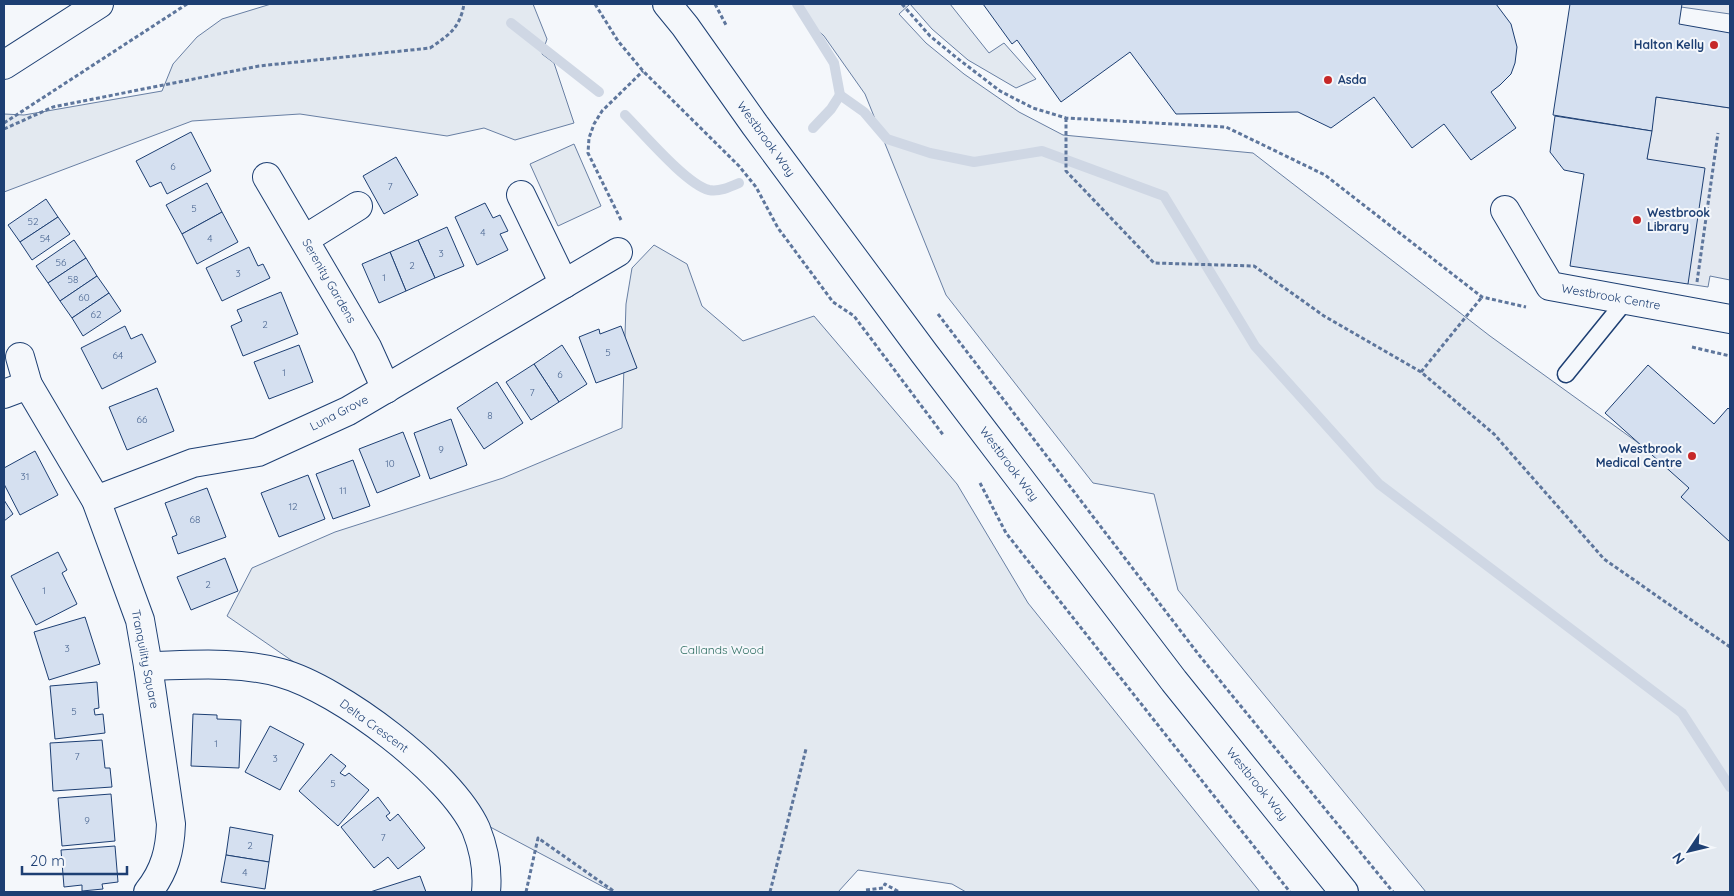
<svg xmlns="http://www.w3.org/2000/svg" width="1734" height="896" font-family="Quicksand,sans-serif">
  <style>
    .green { fill: #e3e9f0; stroke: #687fa3 }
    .parking { fill: #e3e8f0; stroke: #687fa3 }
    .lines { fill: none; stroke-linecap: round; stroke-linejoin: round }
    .stream { stroke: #cfd7e4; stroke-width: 10 }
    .building { fill: #d5e0f0; stroke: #1d3f73 }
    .lane-casing { stroke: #1d3f73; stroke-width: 19 }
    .street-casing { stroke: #1d3f73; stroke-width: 30 }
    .secondary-casing { stroke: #1d3f73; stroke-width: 30 }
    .primary-casing { stroke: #1d3f73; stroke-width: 30 }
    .path { stroke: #5e769c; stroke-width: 3; stroke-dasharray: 4 2.5; stroke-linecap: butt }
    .lane { stroke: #f4f7fb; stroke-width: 16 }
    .street { stroke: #f4f7fb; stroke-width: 28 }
    .secondary { stroke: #f4f7fb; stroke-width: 28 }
    .primary { stroke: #f4f7fb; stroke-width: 28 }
    .poi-dot { fill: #c62828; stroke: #f4f7fb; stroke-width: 2 }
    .labels { text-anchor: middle; stroke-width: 4; stroke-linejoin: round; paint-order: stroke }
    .number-label { font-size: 10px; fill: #4b6792 }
    .poi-label { font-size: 12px; font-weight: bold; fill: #1d3f73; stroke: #f4f7fb; text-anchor: end }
    .street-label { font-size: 12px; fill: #1d3f73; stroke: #f4f7fb }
    .park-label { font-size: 12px; fill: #2c6c60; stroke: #f4f7fb }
  </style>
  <rect width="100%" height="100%" fill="#f4f7fb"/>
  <g class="green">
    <polygon points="271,4 533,4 547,39 542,54 554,63 574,123 515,140 484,128 447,136 300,114 192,121 4,192 4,114 24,115 162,91 173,64 197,37 222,19"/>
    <polygon points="792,4 950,4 989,53 1004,43 1036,79 1016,88 968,60 932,29 910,4 899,14 926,43 964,74 1019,112 1063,135 1253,153 1490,336 1730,509 1730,892 1426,892 1178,590 1154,494 1093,483 946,295 865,94 824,36"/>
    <polygon points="574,144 601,206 558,226 530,164"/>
    <polygon points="654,245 687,264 702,306 743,341 814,316 957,484 1028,603 1260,892 966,892 952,884 858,870 838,892 613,892 443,802 349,700 227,616 252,568 335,532 503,478 622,428 626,304 632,268"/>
  </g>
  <g class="parking">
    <polygon points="1682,4 1730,4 1730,14 1681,7"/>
    <polygon points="1656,97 1730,108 1730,280 1710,276 1708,287 1688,284 1647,159"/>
  </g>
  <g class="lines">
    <g class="stream">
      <polyline points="797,4 834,63 840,95 864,112 887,139 930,153 974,162 1042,151 1164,196 1255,346 1379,484 1682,713 1730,787"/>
      <polyline points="511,23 599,92"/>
      <path d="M625 115C643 133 687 185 709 190 719 192 730 187 739 183"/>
      <polyline points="813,128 831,109 840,95"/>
    </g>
  </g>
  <g class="building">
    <polygon points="983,4 1496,4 1511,24 1517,47 1515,63 1511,74 1500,85 1491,92 1516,128 1471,160 1444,124 1412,148 1374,97 1331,128 1298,112 1176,114 1130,52 1061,102 1017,40 1012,44"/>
    <polygon points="1570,4 1682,4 1679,24 1730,33 1730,108 1656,97 1652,131 1553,115"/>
    <polygon points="1555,116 1652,131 1647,159 1705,168 1688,284 1570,266 1584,174 1564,170 1550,152"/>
    <polygon points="191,132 211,171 167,194 161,182 150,187 136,161"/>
    <polygon points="396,157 418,195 384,214 363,176"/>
    <polygon points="207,183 222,212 182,234 166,205"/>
    <polygon points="46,199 58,217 20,242 8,225"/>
    <polygon points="485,203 493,218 500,215 508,231 500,234 508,250 477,265 455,217"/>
    <polygon points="222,212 238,242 197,264 182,234"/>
    <polygon points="58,217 70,234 32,260 20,242"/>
    <polygon points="447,227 464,266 435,278 418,240"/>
    <polygon points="74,240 86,258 48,283 36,266"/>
    <polygon points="418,240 435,278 406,291 390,252"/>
    <polygon points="249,247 258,266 263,264 270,278 222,301 206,268"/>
    <polygon points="390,252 406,291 379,303 362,264"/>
    <polygon points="86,258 97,276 60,301 48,283"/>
    <polygon points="97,276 109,293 72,318 60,301"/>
    <polygon points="281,292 298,334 243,356 231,326 242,321 237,310"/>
    <polygon points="109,293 121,311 83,336 72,318"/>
    <polygon points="125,326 131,339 142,334 156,362 102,389 81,348"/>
    <polygon points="621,326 637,368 596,383 579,337 599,329 600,334"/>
    <polygon points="299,345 313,382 269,399 254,362"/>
    <polygon points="562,345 587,384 559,402 534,364"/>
    <polygon points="534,364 559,402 531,420 506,382"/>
    <polygon points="1648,365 1714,424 1728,408 1730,410 1730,542 1681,497 1689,488 1605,413"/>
    <polygon points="497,382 523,423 484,449 457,408"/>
    <polygon points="157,388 174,431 127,450 109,407"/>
    <polygon points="451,419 467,465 430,479 414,433"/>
    <polygon points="403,432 420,476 377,493 359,449"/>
    <polygon points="35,451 58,495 20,515 4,484 4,468"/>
    <polygon points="353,460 370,506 333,519 316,474"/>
    <polygon points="308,475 325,519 279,537 261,493"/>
    <polygon points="207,488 226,537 178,554 172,537 177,535 165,503"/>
    <polygon points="4,500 13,514 4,521"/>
    <polygon points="58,552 67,570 62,573 77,604 36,625 11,576"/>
    <polygon points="225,558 238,591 191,610 177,577"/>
    <polygon points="85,617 100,664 49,680 34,632"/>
    <polygon points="97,682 99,708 94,709 95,715 103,714 105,733 55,739 50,686"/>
    <polygon points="193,714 217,715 217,719 241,720 239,768 191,766"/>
    <polygon points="270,726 304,744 280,790 245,772"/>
    <polygon points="102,740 105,768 110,768 112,787 53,791 50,743"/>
    <polygon points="331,754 346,766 340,773 345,776 349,773 369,790 338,826 299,791"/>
    <polygon points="111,794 115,841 62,846 58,798"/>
    <polygon points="378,797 390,813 386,816 390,821 398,814 425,848 398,869 388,857 374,868 341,827"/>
    <polygon points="230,827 273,835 269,862 226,855"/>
    <polygon points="115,846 118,882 102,884 103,889 82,891 82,885 64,887 61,850"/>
    <polygon points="226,855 269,862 265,889 221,882"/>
    <polygon points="420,876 426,892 370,892"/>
  </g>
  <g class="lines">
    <g class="lane-casing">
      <polyline id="lane" points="1566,374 1626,300"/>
    </g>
    <g class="street-casing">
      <g id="street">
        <polyline points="267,177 367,347 386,389"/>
        <polyline points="521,195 564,284"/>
        <polyline points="1505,210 1550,286 1730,319"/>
        <polyline points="305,239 358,206"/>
        <polyline points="20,357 28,385"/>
        <path d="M4 394 28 385 96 500 140 620 148 666 171 824C170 850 165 871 148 892"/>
        <polyline points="96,500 193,463 258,452 348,411 618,252"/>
        <path d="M148 666C193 665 238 661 281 673 339 689 451 773 476 829 484 849 488 871 486 892"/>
      </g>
    </g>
    <g class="secondary-casing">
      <polyline id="secondary" points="667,4 685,26 755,125 924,353 1174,681 1344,892"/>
    </g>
    <g class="primary-casing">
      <polyline id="primary" points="4,65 99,4"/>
    </g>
    <g class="path">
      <polyline points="595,4 618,41 643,71 739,166 756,187 778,228 833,302 854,316 944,436"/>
      <polyline points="715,4 726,25"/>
      <polyline points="902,4 930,36 957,58 1000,91 1033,108 1066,118 1226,127 1325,175 1482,297 1526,307"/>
      <polyline points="1066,118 1066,171 1154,263 1254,266 1324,316 1421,372 1494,434 1604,559 1730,647"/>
      <polyline points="4,123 187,4"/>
      <path d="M4 129 53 107 259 66 430 48C449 35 460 28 464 4"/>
      <polyline points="621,220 588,153 589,138 594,124 602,111 643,71"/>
      <polyline points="1697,282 1718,133"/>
      <polyline points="938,314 1199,655 1393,892"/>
      <polyline points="1692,347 1730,356"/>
      <polyline points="1421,372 1482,297"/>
      <polyline points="980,483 1006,533 1290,892"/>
      <polyline points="866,890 883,888 885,884 899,892"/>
      <polyline points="526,892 538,838 615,892"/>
      <polyline points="770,892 806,749"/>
    </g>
    <use href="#lane" class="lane"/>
    <use href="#street" class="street"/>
    <use href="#secondary" class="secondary"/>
    <use href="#primary" class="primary"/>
  </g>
  <g class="poi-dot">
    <circle cx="1714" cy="45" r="5"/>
    <circle cx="1328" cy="80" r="5"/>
    <circle cx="1637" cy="220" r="5"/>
    <circle cx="1692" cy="456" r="5"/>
  </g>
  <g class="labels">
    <g class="number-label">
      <text x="173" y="170">6</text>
      <text x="390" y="190">7</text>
      <text x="194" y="212">5</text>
      <text x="33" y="225">52</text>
      <text x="483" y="236">4</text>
      <text x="45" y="242">54</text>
      <text x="210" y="242">4</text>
      <text x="441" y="257">3</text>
      <text x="61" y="266">56</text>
      <text x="412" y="269">2</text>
      <text x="238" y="277">3</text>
      <text x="384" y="281">1</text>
      <text x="73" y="283">58</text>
      <text x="84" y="301">60</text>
      <text x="96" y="318">62</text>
      <text x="265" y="328">2</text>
      <text x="608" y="356">5</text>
      <text x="118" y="359">64</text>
      <text x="284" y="376">1</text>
      <text x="560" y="378">6</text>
      <text x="532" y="396">7</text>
      <text x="490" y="419">8</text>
      <text x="142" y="423">66</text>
      <text x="441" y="453">9</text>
      <text x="390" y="467">10</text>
      <text x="25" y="480">31</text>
      <text x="343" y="494">11</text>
      <text x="293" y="510">12</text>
      <text x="195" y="523">68</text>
      <text x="208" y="588">2</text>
      <text x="44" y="594">1</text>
      <text x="67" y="652">3</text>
      <text x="74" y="715">5</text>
      <text x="216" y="747">1</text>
      <text x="77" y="760">7</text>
      <text x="275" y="762">3</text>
      <text x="333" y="787">5</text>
      <text x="87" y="824">9</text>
      <text x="383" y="841">7</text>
      <text x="250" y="849">2</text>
      <text x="245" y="876">4</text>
    </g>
    <g class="poi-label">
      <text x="1704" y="49">Halton Kelly</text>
      <text x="1338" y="84" text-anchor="start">Asda</text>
      <text x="1647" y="217" text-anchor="start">Westbrook<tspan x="1647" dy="14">Library</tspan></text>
      <text x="1682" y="453">Westbrook<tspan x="1682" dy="14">Medical Centre</tspan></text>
    </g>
    <g class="street-label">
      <text transform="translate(766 139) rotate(54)" y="4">Westbrook Way</text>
      <text transform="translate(329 281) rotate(60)" y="4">Serenity Gardens</text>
      <text transform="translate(1611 297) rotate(10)" y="4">Westbrook Centre</text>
      <text transform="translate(339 413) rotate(-27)" y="4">Luna Grove</text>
      <text transform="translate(1009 464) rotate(53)" y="4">Westbrook Way</text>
      <text transform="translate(145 659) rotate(79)" y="4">Tranquility Square</text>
      <text transform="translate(374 726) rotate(36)" y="4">Delta Crescent</text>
      <text transform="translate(1257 784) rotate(51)" y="4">Westbrook Way</text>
    </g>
    <g class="park-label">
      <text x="722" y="654">Callands Wood</text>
    </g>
  </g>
  <rect width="1734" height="896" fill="none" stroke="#1d3f73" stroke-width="10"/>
  <g transform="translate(1689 851) rotate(235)" stroke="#f4f7fb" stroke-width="4" paint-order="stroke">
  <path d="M0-4L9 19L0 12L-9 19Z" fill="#1d3f73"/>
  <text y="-8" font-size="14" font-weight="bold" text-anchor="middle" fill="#1d3f73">N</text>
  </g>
  <path d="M22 866v8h105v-8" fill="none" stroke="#1d3f73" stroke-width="2.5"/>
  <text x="30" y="866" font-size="15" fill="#1d3f73" stroke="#f4f7fb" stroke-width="4" paint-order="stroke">20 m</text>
</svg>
